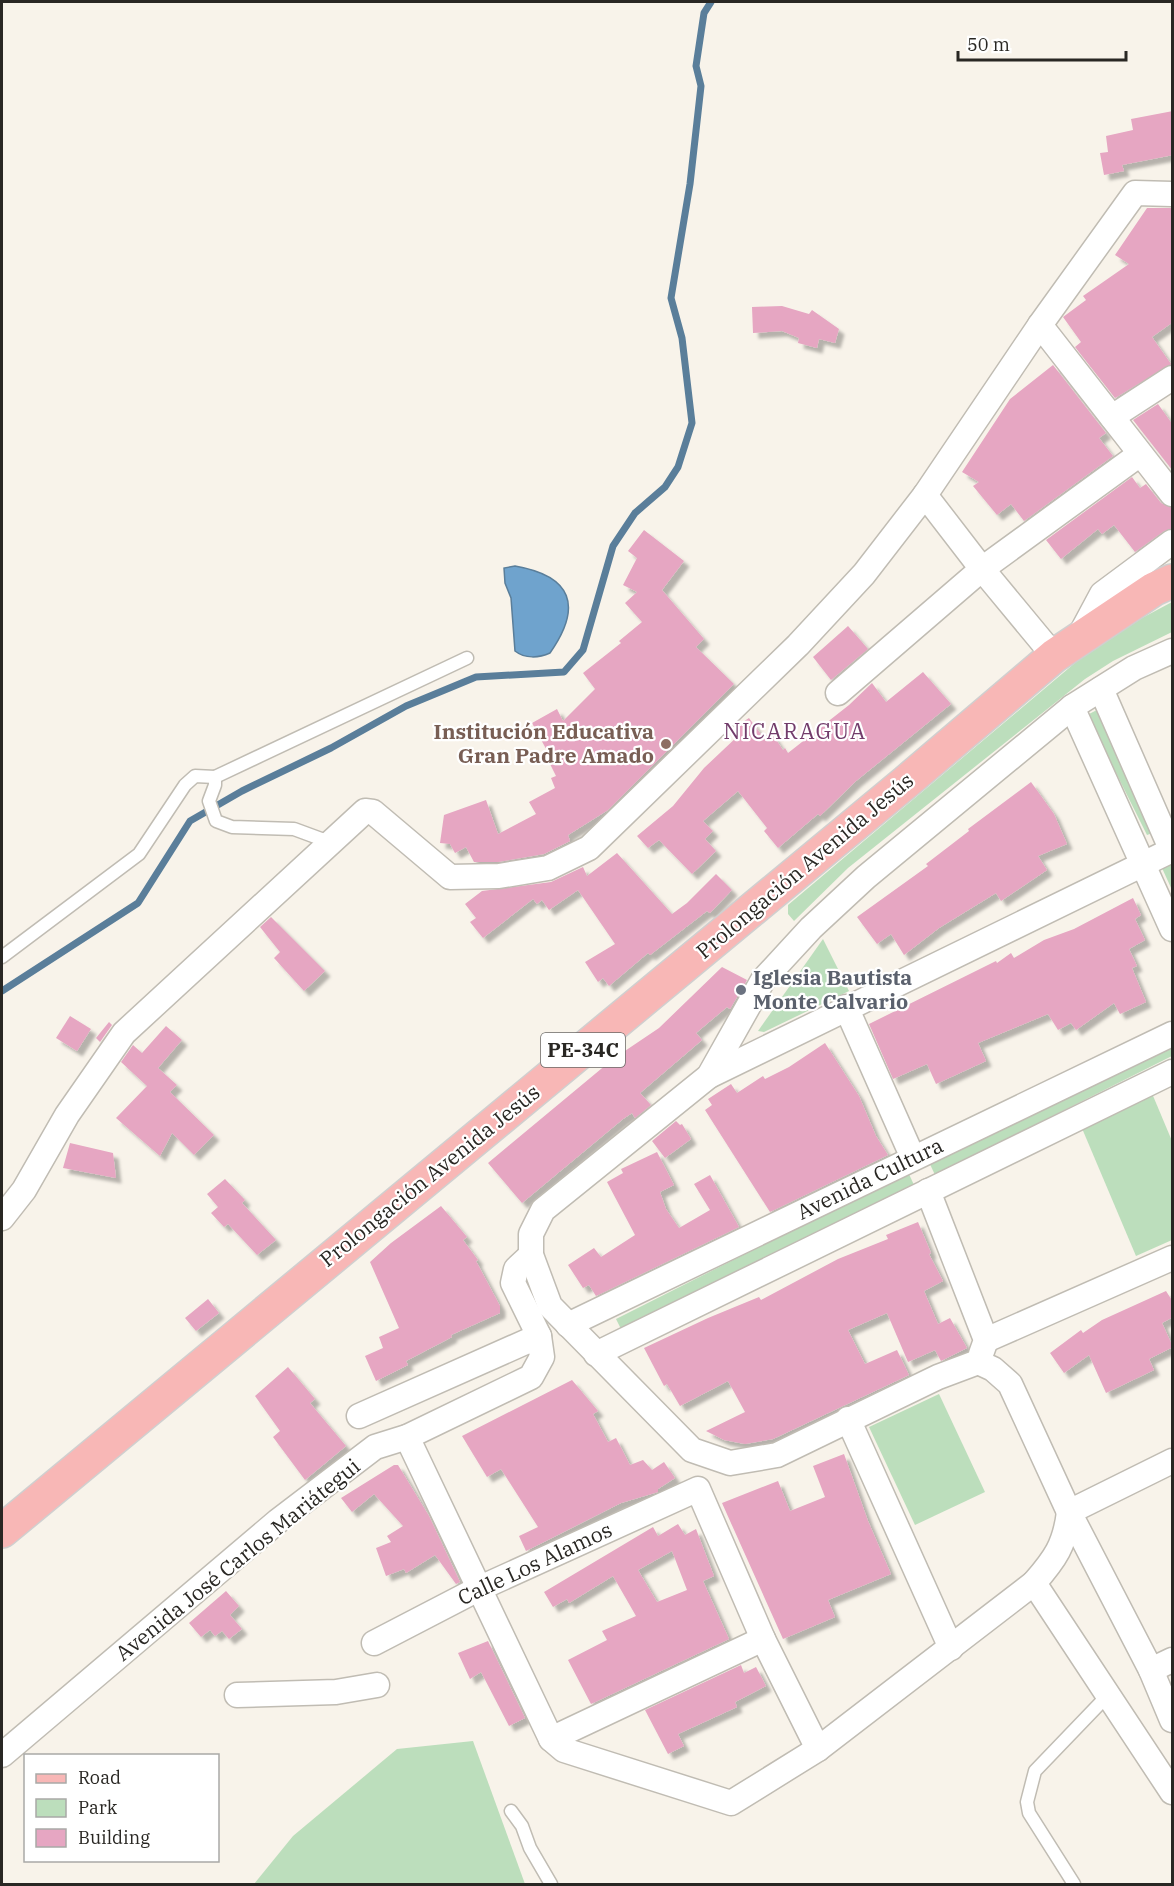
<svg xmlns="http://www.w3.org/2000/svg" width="1174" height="1886" font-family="'IBM Plex Serif',serif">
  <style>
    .green { fill: #bcdebc }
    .water { fill: #6fa3cd; stroke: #5a7e9a; stroke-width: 1.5 }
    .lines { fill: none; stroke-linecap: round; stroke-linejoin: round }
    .stream { stroke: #5a7e9a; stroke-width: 7 }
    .building { fill: #e6a6c2; fill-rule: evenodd; filter: url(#shadow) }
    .lane-casing { stroke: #c0bcb3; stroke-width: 15 }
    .street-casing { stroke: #c0bcb3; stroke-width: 27 }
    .primary-casing { stroke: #d0cfcf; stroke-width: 36 }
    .lane { stroke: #fff; stroke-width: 12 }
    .street { stroke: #fff; stroke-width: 24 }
    .primary { stroke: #f8b7b6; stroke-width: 33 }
    .education-dot { fill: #8d6e63; stroke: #fff; stroke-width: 2 }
    .worship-dot { fill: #6b7280; stroke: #fff; stroke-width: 2 }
    .labels { text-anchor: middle; stroke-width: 4.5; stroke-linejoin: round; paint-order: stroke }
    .shield { fill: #fff; stroke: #696865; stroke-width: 1.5 }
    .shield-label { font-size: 20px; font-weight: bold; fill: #292723 }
    .education-label { font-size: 21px; font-weight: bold; fill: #785e54; stroke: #fff; text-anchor: end }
    .street-label { font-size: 21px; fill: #292723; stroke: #fff }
    .worship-label { font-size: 21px; font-weight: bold; fill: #5b616d; stroke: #fff; text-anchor: start }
    .neighbourhood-label { font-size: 22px; letter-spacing: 1.5px; fill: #723c6b; stroke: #fff }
  </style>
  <defs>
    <filter id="shadow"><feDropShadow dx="5.5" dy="5.5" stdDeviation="1.5" flood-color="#0004"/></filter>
  </defs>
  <rect width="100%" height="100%" fill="#f8f3ea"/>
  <g class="green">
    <polygon points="1172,602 1172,632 1113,661 1085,679 848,868 794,921 788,914 788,905 1082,657 1127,626"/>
    <polygon points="1099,709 1161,830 1147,835 1087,715"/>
    <polygon points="1172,863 1172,890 1162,868"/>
    <polygon points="823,939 849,991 764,1032 758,1031"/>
    <polygon points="1172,1048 1172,1056 935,1175 929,1162"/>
    <polygon points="1151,1091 1172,1141 1172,1240 1136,1256 1081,1126"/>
    <polygon points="908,1172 914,1185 621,1329 616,1319"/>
    <polygon points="939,1394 985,1492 915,1525 869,1427"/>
    <polygon points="473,1741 525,1884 254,1884 293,1836 397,1749"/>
  </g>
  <path class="water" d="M515 566C572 576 583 606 550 653 539 658 525 659 515 651L511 598 505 583 504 568Z"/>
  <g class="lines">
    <polyline class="stream" points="2,991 138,903 190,821 242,791 331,748 406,706 476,677 564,672 583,650 613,546 635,513 665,487 678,467 692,423 682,338 671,298 690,184 701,86 696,66 704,13 711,2"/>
  </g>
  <g class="building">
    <polygon points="1173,111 1173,155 1122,165 1124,171 1104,175 1100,153 1108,152 1106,136 1133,130 1131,119"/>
    <polygon points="1147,208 1173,208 1173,322 1152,337 1171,364 1115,398 1075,347 1081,342 1063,317 1086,300 1083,296 1129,264 1115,255"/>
    <polygon points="782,306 809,314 812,310 839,329 835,343 819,339 817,348 798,343 799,338 782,331 753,333 752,307"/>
    <polygon points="1053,365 1106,433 1099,438 1113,456 1024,521 1011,504 997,515 973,486 979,482 962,472 1010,399"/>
    <polygon points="1158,404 1173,425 1173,471 1133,420"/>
    <polygon points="1132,477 1140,488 1146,484 1161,503 1173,508 1173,528 1164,531 1135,552 1114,525 1102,534 1098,529 1061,559 1046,540"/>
    <polygon points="644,530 684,561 662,590 704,639 696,647 734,684 608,810 568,835 570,841 544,854 498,862 474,862 466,847 455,853 450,844 440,843 444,815 486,800 498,834 536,814 529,802 555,788 551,778 556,776 548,760 551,758 532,723 557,709 563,721 595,689 583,673 621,643 619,641 642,622 625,603 637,592 623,585 637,558 628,551"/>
    <polygon points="848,626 868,649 831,680 813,657"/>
    <polygon points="923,672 951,704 856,781 820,816 818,814 778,848 764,831 767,828 738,791 703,821 713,831 705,839 716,851 692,874 659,840 648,848 637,836 673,806 704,768 740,734 735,727 749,718 763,737 771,732 783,750 785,748 788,753 849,705 872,683 886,702"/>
    <polygon points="1031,782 1054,814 1067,844 1038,856 1047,870 1001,901 996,893 939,928 904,955 891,934 877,944 857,917 928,866 926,864 969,831 968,829"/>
    <polygon points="617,853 672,914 687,903 716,874 732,890 710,913 707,911 650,955 648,953 609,986 603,978 598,982 585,962 615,944 578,890 549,910 542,900 537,904 533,899 483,938 470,922 476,918 465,904 482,891 551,882 583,867 587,876"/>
    <polygon points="1133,898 1141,915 1135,919 1145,940 1129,949 1137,966 1132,968 1146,1002 1120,1014 1114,1003 1076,1030 1071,1023 1058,1030 1048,1014 978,1043 986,1061 936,1084 927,1064 893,1079 869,1024 996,961 997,963 1011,953 1014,958 1044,940 1074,929"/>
    <polygon points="271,917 325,971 304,991 274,958 280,952 260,927"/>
    <polygon points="722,967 747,980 730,1009 727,1007 696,1033 702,1040 640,1093 651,1105 635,1118 632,1113 623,1119 522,1203 488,1163 613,1059 659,1028"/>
    <polygon points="70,1016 91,1029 77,1051 56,1038"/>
    <polygon points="109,1022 112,1025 100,1042 96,1038"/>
    <polygon points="166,1026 182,1040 158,1068 177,1085 170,1092 214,1135 194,1155 172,1133 160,1156 116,1118 147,1086 121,1062 133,1045 142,1053"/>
    <polygon points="825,1043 859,1096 876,1136 888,1155 770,1212 705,1110 712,1105 708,1099 731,1084 737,1093 763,1076 765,1079 789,1067"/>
    <polygon points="676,1121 680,1125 682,1124 691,1139 665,1158 652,1141"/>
    <polygon points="70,1143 113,1153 116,1178 63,1168"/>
    <polygon points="657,1152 674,1185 660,1192 666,1209 679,1228 710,1210 694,1184 710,1175 739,1227 596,1296 589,1285 583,1288 568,1265 594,1248 601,1257 635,1235 607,1182 623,1173 621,1169"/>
    <polygon points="225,1179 245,1200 242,1203 276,1240 257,1255 228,1224 224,1227 211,1213 218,1207 207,1194"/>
    <polygon points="441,1206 467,1237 463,1240 478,1260 476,1261 500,1306 500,1313 451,1335 452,1337 406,1361 408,1365 376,1381 365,1356 383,1348 379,1337 399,1328 370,1262 391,1243"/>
    <polygon points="918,1222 931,1253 929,1254 943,1281 924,1291 938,1324 950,1318 967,1348 941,1361 935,1350 908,1362 887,1313 848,1330 865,1364 897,1350 909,1375 773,1439 745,1444 724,1440 706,1431 745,1412 728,1381 680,1406 667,1384 664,1386 644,1348 708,1318 759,1297 761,1300 838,1259 888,1239 886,1235"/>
    <polygon points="1166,1291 1173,1302 1173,1317 1162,1323 1173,1347 1149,1359 1154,1370 1106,1393 1089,1355 1064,1373 1050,1353 1081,1330 1083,1333 1102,1320"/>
    <polygon points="208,1299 219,1313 196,1331 185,1318"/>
    <polygon points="288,1367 315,1399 310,1403 346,1446 305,1480 273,1437 280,1431 255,1396"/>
    <polygon points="572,1380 598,1411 593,1414 608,1442 616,1438 630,1465 643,1460 652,1470 664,1462 675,1478 658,1489 658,1492 621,1503 526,1551 519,1536 538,1527 501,1469 487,1477 462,1436"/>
    <polygon points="844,1454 868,1521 891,1574 828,1600 835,1617 783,1639 722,1503 778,1481 790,1511 825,1497 813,1466"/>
    <polygon points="394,1465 398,1465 429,1516 460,1582 456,1584 435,1555 406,1573 404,1569 386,1576 376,1548 391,1542 387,1536 403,1526 374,1494 352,1512 341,1498"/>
    <path d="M678 1524 685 1535 696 1529 714 1576 703 1581 729 1639 591 1704 568 1660 607 1640 602 1631 636 1616 613 1576 569 1603 567 1599 553 1607 544 1592 653 1527 658 1536ZM672 1551 687 1590 657 1602 638 1570Z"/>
    <polygon points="226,1591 239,1606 230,1615 242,1629 229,1639 222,1631 215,1636 210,1630 201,1637 189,1623"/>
    <polygon points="488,1641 525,1718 509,1726 481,1672 470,1679 458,1653"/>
    <polygon points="741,1665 744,1673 756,1667 766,1686 735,1702 737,1707 678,1734 684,1746 668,1754 645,1710"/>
  </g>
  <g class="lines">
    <g class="lane-casing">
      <g id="lane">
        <polyline points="215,777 467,658"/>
        <polyline points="2,957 139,854 185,785 195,776 215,777 215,785 209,801 216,821 232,827 294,829 332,843"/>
        <polyline points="511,1811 522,1826 530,1848 551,1884"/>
        <polyline points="1074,1884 1029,1813 1027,1802 1035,1771 1108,1695"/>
      </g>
    </g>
    <g class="street-casing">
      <g id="street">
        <polyline points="1040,325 1172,494"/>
        <polyline points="1112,417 1172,378"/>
        <polyline points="925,495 982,569 1054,656"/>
        <polyline points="1079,637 1102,594 1172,542"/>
        <polyline points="1101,689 1172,851"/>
        <polyline points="838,693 982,569 1140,454"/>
        <polyline points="1072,707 1172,929"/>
        <polyline points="846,1007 913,1158"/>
        <polyline points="709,1076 1172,850"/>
        <polyline points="928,1191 986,1340 981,1354"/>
        <polyline points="2,1218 24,1190 67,1115 124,1033 365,811 373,812 450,877 499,876 548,868 589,848 798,645 864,574 925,495 1040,325 1135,193 1172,194"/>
        <polyline points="568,1325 1172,1034"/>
        <polyline points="986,1340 1172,1258"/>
        <polyline points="596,1354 1172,1072"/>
        <polyline points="978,1362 938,1377 777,1455 730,1463 692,1450 550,1306 531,1255 531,1234 543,1210 709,1076 763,980 811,928 866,877 1072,707 1134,668 1172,651"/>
        <polyline points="978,1362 993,1369 1010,1384 1069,1512 1151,1670 1172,1720"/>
        <polyline points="359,1416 539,1336"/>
        <polyline points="848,1419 951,1648"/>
        <polyline points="407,1437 551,1739 564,1750 731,1803 818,1749 1034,1583"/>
        <path d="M1172 1461 1069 1512C1065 1545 1055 1559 1034 1583L1172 1792"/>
        <polyline points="374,1643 478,1589 698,1489 763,1639 818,1749"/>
        <polyline points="1151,1670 1172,1660"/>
        <polyline points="237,1695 336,1692 377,1685"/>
        <polyline points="551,1739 763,1639"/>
        <polyline points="2,1755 278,1521 375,1447 407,1437 531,1377 542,1357 539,1336 513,1283 516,1269 531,1255"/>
      </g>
    </g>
    <g class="primary-casing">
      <polyline id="primary" points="2,1531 906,782 1054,656 1154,589 1172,581"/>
    </g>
    <use href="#lane" class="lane"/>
    <use href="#street" class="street"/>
    <use href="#primary" class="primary"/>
  </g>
  <circle class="education-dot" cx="666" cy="744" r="6"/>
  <circle class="worship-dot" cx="741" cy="990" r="6"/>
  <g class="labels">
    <rect class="shield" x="541" y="1033" width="84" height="34" rx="4.5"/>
    <g class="shield-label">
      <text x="583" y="1057">PE-34C</text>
    </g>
    <g class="education-label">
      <text x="654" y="739">Institución Educativa<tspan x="654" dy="24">Gran Padre Amado</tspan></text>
    </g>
    <g class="street-label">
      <text transform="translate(805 866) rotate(-40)" y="7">Prolongación Avenida Jesús</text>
      <text transform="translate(430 1176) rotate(-39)" y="7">Prolongación Avenida Jesús</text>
      <text transform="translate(870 1179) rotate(-26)" y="7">Avenida Cultura</text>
      <text transform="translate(238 1560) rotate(-39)" y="7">Avenida José Carlos Mariátegui</text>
      <text transform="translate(535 1564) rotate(-25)" y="7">Calle Los Alamos</text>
    </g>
    <g class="worship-label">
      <text x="753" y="985">Iglesia Bautista<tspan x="753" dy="24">Monte Calvario</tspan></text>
    </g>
    <g class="neighbourhood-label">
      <text x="795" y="739">NICARAGUA</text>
    </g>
  </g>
  <rect width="1174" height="1886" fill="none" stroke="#292723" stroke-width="6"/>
  <rect x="24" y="1754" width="195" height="108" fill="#ffffff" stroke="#a9a9a7" stroke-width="1.5"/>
  <rect x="36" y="1774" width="30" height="9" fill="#f8b7b6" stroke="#a9a9a7" stroke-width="1.5"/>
  <text x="78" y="1784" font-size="18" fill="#292723">Road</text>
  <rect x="36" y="1799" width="30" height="18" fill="#bcdebc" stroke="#a9a9a7" stroke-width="1.5"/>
  <text x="78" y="1814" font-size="18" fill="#292723">Park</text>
  <rect x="36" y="1829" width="30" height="18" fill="#e6a6c2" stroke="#a9a9a7" stroke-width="1.5"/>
  <text x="78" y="1844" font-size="18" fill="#292723">Building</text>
  <path d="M958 51v9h168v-9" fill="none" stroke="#292723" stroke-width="3"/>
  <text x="967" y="51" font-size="18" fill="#292723" stroke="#ffffff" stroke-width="4.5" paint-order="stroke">50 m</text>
</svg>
